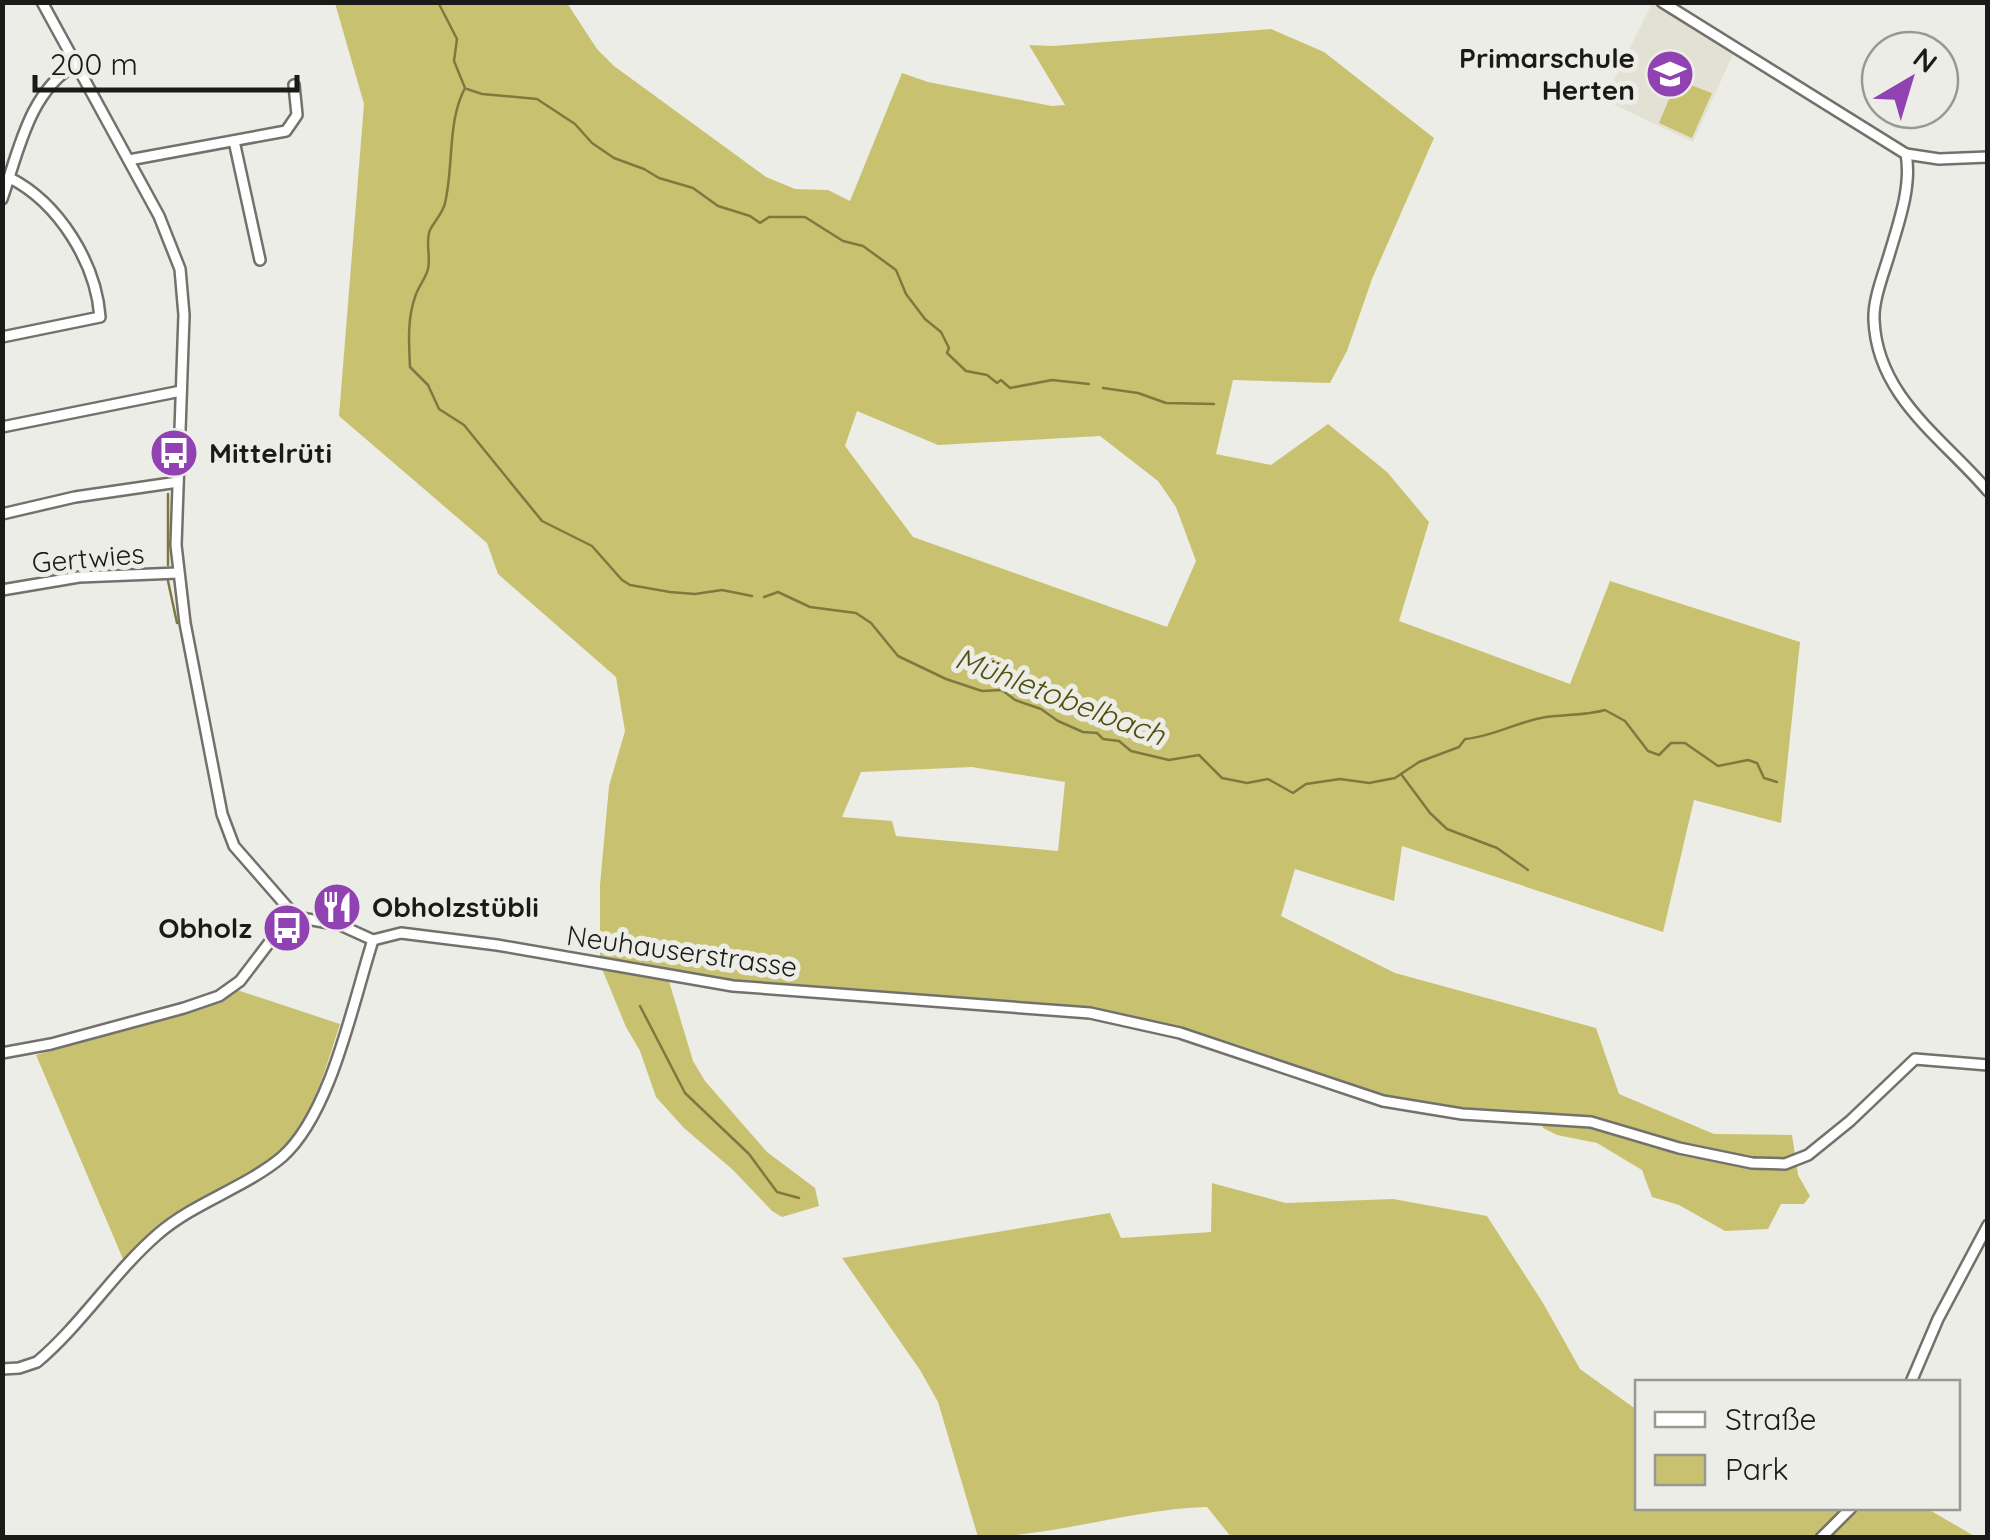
<svg xmlns="http://www.w3.org/2000/svg" width="1990" height="1540" font-family="Quicksand,sans-serif">
  <style>
    .built { fill: #e2e1d4 }
    .green { fill: #c8c270; fill-rule: evenodd }
    .lines { fill: none; stroke-linecap: round; stroke-linejoin: round }
    .stream { stroke: #7e793f; stroke-width: 2.5 }
    .street-casing { stroke: #72716c; stroke-width: 14 }
    .street { stroke: #fff; stroke-width: 9 }
    .labels { text-anchor: middle; stroke-width: 10; stroke-linejoin: round; paint-order: stroke }
    .poi-label { font-size: 28px; font-weight: bold; fill: #1a1a18; stroke: #edede7; text-anchor: end }
    .street-label { font-size: 28px; fill: #1a1a18; stroke: #edede7 }
    .water-label { font-size: 30px; font-style: italic; fill: #544f0f; stroke: #edede7 }
  </style>
  <rect width="100%" height="100%" fill="#edede7"/>
  <polygon class="built" points="1652,3 1662,3 1736,48 1693,142 1604,100"/>
  <g class="green">
    <path d="M335 3H567L597 49 614 66 766 177 795 189 828 190 850 201 902 73 928 82 1052 106 1065 105 1029 45 1053 46 1271 29 1324 52 1434 138 1372 279 1347 351 1330 383 1233 380 1216 454 1271 465 1328 424 1387 472 1429 522 1399 621 1570 684 1610 581 1800 642 1781 823 1694 800 1663 932 1402 846 1394 901 1295 869 1281 916 1395 973 1596 1028 1619 1094 1714 1134 1792 1135 1798 1175 1810 1196 1804 1204H1781L1768 1229 1725 1231 1679 1205 1652 1197 1642 1170 1597 1143 1557 1135 1543 1128 1541 1119 1383 1101 1180 1033 1090 1013 668 978 693 1061 705 1081 767 1152 815 1188 819 1206 782 1217 772 1211 733 1170 684 1128 656 1097 640 1051 626 1027 600 964V885L609 786 625 731 616 677 498 574 487 543 339 416 364 104ZM857 411 938 445 1100 436 1158 481 1176 507 1196 561 1167 627 913 537 845 446ZM972 767 1065 782 1058 851 896 836 892 821 842 817 861 772Z"/>
    <polygon points="1677,80 1712,93 1692,138 1659,123"/>
    <path d="M237 990 340 1024C322 1079 309 1135 257 1169 231 1186 203 1198 177 1216 164 1225 132 1256 123 1259L36 1055 206 1007Z"/>
    <path d="M1212 1183 1286 1203 1393 1199 1487 1216 1543 1303 1580 1369 1637 1410 1638 1508H1926L1976 1537 1232 1538 1207 1507C1130 1509 1055 1537 978 1537L938 1402 920 1370 842 1258 1110 1213 1121 1238 1211 1232Z"/>
  </g>
  <g class="lines">
    <g class="stream">
      <path d="M438 2 457 39 454 61 465 88C447 122 454 165 445 203 443 213 435 220 430 230 425 242 431 256 428 269 426 278 418 287 415 297 407 320 409 344 410 367L428 385 439 409 464 425 542 521 592 546 622 580 630 585 670 592 695 594 722 590 752 596"/>
      <polyline points="467,89 482,94 537,99 575,124 592,143 614,158 644,169 659,178 693,188 718,206 750,216 760,223 769,217 805,217 843,241 863,246 896,270 906,294 925,319 941,332 949,348 947,353 966,371 987,375 997,383 1001,380 1010,388 1052,380 1089,384"/>
      <polyline points="1103,388 1138,393 1166,403 1214,404"/>
      <polyline points="168,474 170,449"/>
      <polyline points="168,565 168,494"/>
      <polyline points="168,581 177,623"/>
      <path d="M764 597 778 592 810 607 856 613 871 623 898 656 946 679 982 691 1002 690 1015 700 1041 709 1058 721 1083 732 1097 733 1103 739 1119 741 1131 751 1169 760 1199 755 1222 778 1247 783 1268 779 1293 793 1306 784 1340 779 1369 783 1395 778 1419 762 1459 747 1465 739C1491 737 1515 723 1541 718 1563 714 1584 716 1605 710L1625 721 1648 751 1659 755 1671 743H1685L1718 766 1748 760 1757 763 1764 778 1777 782"/>
      <polyline points="1401,774 1430,813 1447,829 1497,848 1528,870"/>
      <polyline points="640,1006 685,1093 749,1154 777,1192 799,1198"/>
    </g>
    <g class="street-casing">
      <g id="street">
        <polyline points="42,2 159,216 180,269 184,315 176,545 185,623 222,814 234,846 296,917 340,925 373,940 401,933 497,945 733,986 1090,1013 1180,1033 1383,1101 1462,1114 1591,1122 1679,1148 1752,1163 1785,1164 1808,1155 1850,1121 1915,1059 1988,1065"/>
        <path d="M1662 2 1906 154C1912 185 1899 222 1890 252 1884 273 1873 299 1874 320 1877 397 1944 439 1988 491"/>
        <polyline points="234,141 260,260"/>
        <polyline points="1906,154 1939,159 1988,157"/>
        <polyline points="129,160 286,131 297,115 294,85"/>
        <path d="M2 199C19 150 29 92 76 64"/>
        <path d="M2 337 100 317C96 263 59 203 10 178"/>
        <polyline points="2,427 181,391"/>
        <polyline points="2,514 75,497 178,482"/>
        <polyline points="2,590 79,577 178,573"/>
        <polyline points="2,1053 51,1044 184,1008 219,996 240,981 291,914"/>
        <path d="M2 1369 19 1368 37 1362C82 1324 114 1272 158 1234 195 1202 245 1188 282 1157 331 1114 353 1002 373 940"/>
        <polyline points="1911,1382 1938,1319 1988,1225"/>
        <polyline points="1821,1538 1851,1508"/>
      </g>
    </g>
    <use href="#street" class="street"/>
  </g>
  <defs>
    <g id="school-disc" transform="scale(2.5)"><circle r="9.5" fill="#9142b2" stroke="#edede7"/><path d="M0-5L7-2L0 1L-7-2ZM-4 1L0 2.5L4 1V4Q0 6-4 4Z" fill="#fff"/></g>
    <g id="bus-disc" transform="scale(2.5)"><circle r="9.5" fill="#9142b2" stroke="#edede7"/><path d="M-5-6H5V4H4V6H2V4H-2V6H-4V4H-5ZM-3.5-4V0h7V-4ZM-3.5 1.2v1.5H-2V1.2ZM2 1.2v1.5H3.5V1.2Z" fill="#fff"/></g>
    <g id="restaurant-disc" transform="scale(2.5)"><circle r="9.5" fill="#9142b2" stroke="#edede7"/><path d="M-5-6h1v4h1v-4h1v4h1v-4h1v5L-1.5 .5V6h-2V.5L-5-1ZM5-6V6H3V1.5H1.5Q1.5-4 5-6Z" fill="#fff"/></g>
  </defs>
  <g fill-rule="evenodd">
    <use href="#school-disc" x="1670" y="74"/>
    <use href="#bus-disc" x="174" y="453"/>
    <use href="#restaurant-disc" x="337" y="907"/>
    <use href="#bus-disc" x="287" y="928"/>
  </g>
  <g class="labels">
    <g class="poi-label">
      <text x="1635" y="68">Primarschule<tspan x="1635" dy="32">Herten</tspan></text>
      <text x="209" y="463" text-anchor="start">Mittelrüti</text>
      <text x="372" y="917" text-anchor="start">Obholzstübli</text>
      <text x="252" y="938">Obholz</text>
    </g>
    <g class="street-label">
      <text transform="translate(88 558) rotate(-5)" y="10">Gertwies</text>
      <text transform="translate(682 951) rotate(8)" y="10">Neuhauserstrasse</text>
    </g>
    <g class="water-label">
      <text transform="translate(1060 697) rotate(21)" y="10">Mühletobelbach</text>
    </g>
  </g>
  <rect width="1990" height="1540" fill="none" stroke="#1a1a18" stroke-width="10"/>
  <rect x="1635" y="1380" width="325" height="130" fill="#edede7" stroke="#999994" stroke-width="2.5"/>
  <rect x="1655" y="1412" width="50" height="15" fill="#ffffff" stroke="#999994" stroke-width="2.5"/>
  <text x="1725" y="1430" font-size="30" fill="#1a1a18">Straße</text>
  <rect x="1655" y="1455" width="50" height="30" fill="#c8c270" stroke="#999994" stroke-width="2.5"/>
  <text x="1725" y="1480" font-size="30" fill="#1a1a18">Park</text>
  <g transform="translate(1910 80) rotate(38)"><circle r="48" fill="#edede7" stroke="#999994" stroke-width="2.5"/>
  <path d="M0-8L18 38L0 25L-18 38Z" fill="#9142b2"/>
  <text y="-15" font-size="28" font-weight="bold" text-anchor="middle" fill="#1a1a18">N</text>
  </g>
  <path d="M35 75v15h262v-15" fill="none" stroke="#1a1a18" stroke-width="5"/>
  <text x="50" y="75" font-size="30" fill="#1a1a18" stroke="#edede7" stroke-width="8" paint-order="stroke">200 m</text>
</svg>
